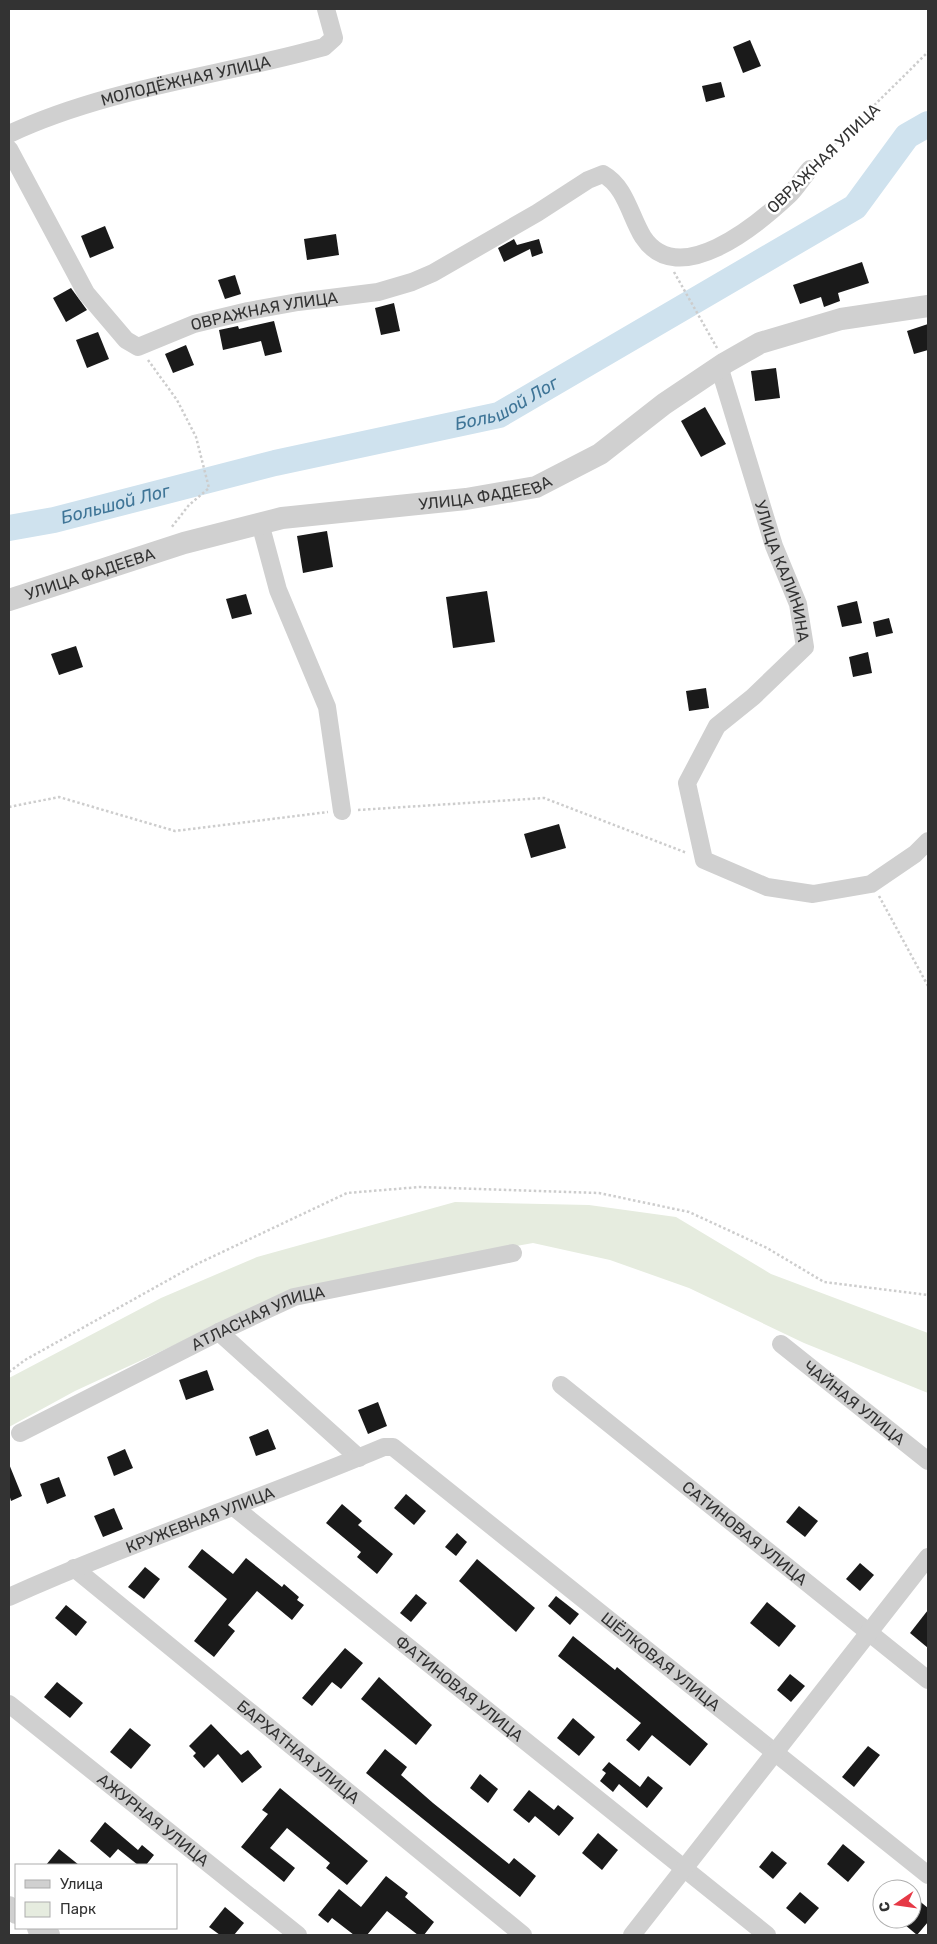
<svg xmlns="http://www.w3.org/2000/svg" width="937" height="1944" font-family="Rubik,sans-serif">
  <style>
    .green { fill: #e6ecdf }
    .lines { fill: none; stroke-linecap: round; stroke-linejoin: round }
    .river { stroke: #cfe2ee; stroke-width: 26 }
    .building { fill: #1a1a1a }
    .path { stroke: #cdcdcd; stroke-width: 2.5; stroke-dasharray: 2.5 2.5; stroke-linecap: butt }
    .minor { stroke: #d0d0d0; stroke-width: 18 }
    .tertiary { stroke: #d0d0d0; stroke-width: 22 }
    .labels { text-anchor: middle; stroke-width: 5; stroke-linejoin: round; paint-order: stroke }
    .street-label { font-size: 16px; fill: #333; stroke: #fff }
    .water-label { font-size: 18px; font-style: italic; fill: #3f7597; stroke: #fff }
  </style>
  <rect width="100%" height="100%" fill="#fff"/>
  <polygon class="green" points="455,1202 589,1205 676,1217 771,1274 928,1333 928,1393 804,1343 689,1288 610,1260 533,1243 425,1262 248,1311 75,1391 9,1427 9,1378 161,1298 257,1257"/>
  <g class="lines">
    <path class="river" id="s1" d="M9 528 54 520 275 463 499 415 855 207 907 136 928 124"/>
  </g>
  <g class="building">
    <polygon points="750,40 761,66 743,73 733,47"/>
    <polygon points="721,82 725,97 706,102 702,86"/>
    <polygon points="105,226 114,248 90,258 81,236"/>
    <polygon points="336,234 339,255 307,260 304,239"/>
    <polygon points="514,239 517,245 539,239 543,253 532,257 530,249 504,262 498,248"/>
    <polygon points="862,262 869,283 838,293 840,301 824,307 821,297 800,304 793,285"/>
    <polygon points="235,275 241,294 225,299 218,280"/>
    <polygon points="71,288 87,310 66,322 53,298"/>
    <polygon points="394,303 400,331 381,335 375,308"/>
    <polygon points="274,321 282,352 265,356 261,341 223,350 219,330 238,326 239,329"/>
    <polygon points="928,324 928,350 914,354 907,331"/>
    <polygon points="98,332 109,359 87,368 76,340"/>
    <polygon points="186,345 194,365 173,373 165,354"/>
    <polygon points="776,368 780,398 755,401 751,371"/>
    <polygon points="705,407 726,444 701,457 681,421"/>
    <polygon points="327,531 333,567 303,573 297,536"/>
    <polygon points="487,591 495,642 453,648 446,597"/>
    <polygon points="246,594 252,614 232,619 226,599"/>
    <polygon points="857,601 862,623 842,627 837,606"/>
    <polygon points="889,618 893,633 876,637 873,622"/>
    <polygon points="76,646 83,667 59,675 51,654"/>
    <polygon points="868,652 872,673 853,677 849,657"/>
    <polygon points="706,688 709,708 689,711 686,691"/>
    <polygon points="559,824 566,848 531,858 524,834"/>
    <polygon points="207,1370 214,1390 186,1400 179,1380"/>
    <polygon points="378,1402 387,1426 368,1434 358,1410"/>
    <polygon points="268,1429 276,1449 256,1456 249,1437"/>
    <polygon points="125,1449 133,1468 114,1476 107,1457"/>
    <polygon points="9,1464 22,1496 11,1501 9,1494"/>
    <polygon points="59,1477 66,1496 47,1504 40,1484"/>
    <polygon points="406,1494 426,1511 414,1525 394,1508"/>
    <polygon points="342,1504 362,1521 358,1525 393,1554 377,1574 357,1557 361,1552 326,1523"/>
    <polygon points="799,1506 818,1521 805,1537 786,1522"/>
    <polygon points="114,1508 123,1529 103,1537 94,1516"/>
    <polygon points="457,1533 467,1542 456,1556 445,1547"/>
    <polygon points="202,1549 233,1574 246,1558 282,1587 284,1584 299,1597 297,1600 304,1605 292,1620 257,1591 228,1625 235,1631 214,1657 194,1641 227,1599 188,1567"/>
    <polygon points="477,1559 535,1608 516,1632 459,1581"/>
    <polygon points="860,1563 874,1575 860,1591 846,1579"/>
    <polygon points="145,1567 160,1579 144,1599 128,1587"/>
    <polygon points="416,1594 427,1603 411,1622 400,1613"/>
    <polygon points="556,1596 579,1614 570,1625 548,1606"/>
    <polygon points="767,1602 796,1626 779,1647 750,1623"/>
    <polygon points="66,1605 87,1622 76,1636 55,1618"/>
    <polygon points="928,1610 928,1648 910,1633"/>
    <polygon points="573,1636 615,1670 617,1667 708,1744 690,1766 652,1735 639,1751 626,1740 641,1723 558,1656"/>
    <polygon points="345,1648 363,1663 341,1689 332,1682 312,1706 302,1698"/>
    <polygon points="790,1674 805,1686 791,1702 777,1690"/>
    <polygon points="379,1677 432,1725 416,1745 361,1699"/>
    <polygon points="57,1682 83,1703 70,1718 44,1697"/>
    <polygon points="573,1718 595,1737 579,1756 557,1738"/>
    <polygon points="211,1724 241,1755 248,1750 262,1767 242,1783 218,1754 204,1768 193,1756 196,1753 189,1746"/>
    <polygon points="130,1728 151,1745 131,1769 110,1752"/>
    <polygon points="868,1746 880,1755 854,1787 842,1777"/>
    <polygon points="385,1749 407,1767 401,1775 433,1803 509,1864 514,1858 536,1876 520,1897 366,1773"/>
    <polygon points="609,1762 640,1787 648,1776 663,1788 647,1808 619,1784 613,1792 600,1781 606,1773 602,1770"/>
    <polygon points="480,1774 498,1789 488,1803 470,1788"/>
    <polygon points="280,1788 368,1861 347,1885 326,1868 330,1863 287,1828 270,1848 295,1868 284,1882 241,1847 268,1814 262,1810"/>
    <polygon points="529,1790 554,1810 558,1805 574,1818 559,1836 535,1816 529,1823 513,1810"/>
    <polygon points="105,1822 138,1850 142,1845 154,1855 146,1865 138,1865 118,1849 110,1858 90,1841"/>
    <polygon points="598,1833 618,1850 602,1870 582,1853"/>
    <polygon points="843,1844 865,1862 848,1882 827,1864"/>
    <polygon points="59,1849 79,1865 46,1865"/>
    <polygon points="772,1851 787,1863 773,1879 759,1867"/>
    <polygon points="386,1876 408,1893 405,1897 434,1922 424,1935 418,1935 387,1911 367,1935 354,1935 332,1918 328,1923 318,1915 339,1889 361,1907"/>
    <polygon points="800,1892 819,1908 805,1924 786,1908"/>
    <polygon points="912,1895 928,1908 928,1922 917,1935 898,1919 912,1919"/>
    <polygon points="225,1907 244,1923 234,1935 220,1935 209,1927"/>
  </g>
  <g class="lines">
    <g class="path">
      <polyline points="821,158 928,52"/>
      <polyline points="674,272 717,348"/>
      <polyline points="148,360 177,400 196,437 209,488 189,505 171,528"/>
      <polyline points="9,807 59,797 175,831 328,812"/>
      <polyline points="358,810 544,798 687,853"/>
      <polyline points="879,896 928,986"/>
      <polyline points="9,1372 25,1360 197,1264 347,1193 420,1187 599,1193 689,1212 767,1248 824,1282 928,1295"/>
    </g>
    <g class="minor">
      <path id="s2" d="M9 134C107 88 220 76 324 47L334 38 326 9"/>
      <path id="s3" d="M9 149 86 293 126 340 138 347 194 324 248 311 298 302 378 292 412 282 433 273 537 213 588 180 603 174C626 187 630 216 643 237 678 291 757 225 788 196 796 189 802 178 810 169"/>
      <path id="s4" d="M719 366 774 546 798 604 805 647 753 697 717 726 687 783 704 860 767 887 813 894 871 884 915 854 928 841"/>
      <polyline points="260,523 278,590 327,707 342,811"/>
      <polyline points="219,1332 359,1458"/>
      <path id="s5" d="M781 1344 928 1461"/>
      <path id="s6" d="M561 1385 928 1680"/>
      <path id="s7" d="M20 1433 219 1332 294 1297 513 1253"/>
      <path id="s8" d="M235 1508 767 1935"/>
      <path id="s9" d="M74 1568 523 1935"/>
      <path id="s10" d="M9 1597C132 1542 260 1499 384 1447H393L928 1875"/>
      <path id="s11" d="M9 1704 298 1935"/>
      <polyline points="632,1935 928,1557"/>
    </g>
    <g class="tertiary">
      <path id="s12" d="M9 600 184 543 282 518 466 499 536 487 600 454 664 404 725 363 760 343 841 319 928 306"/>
      <polyline points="9,1907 16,1913"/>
      <polyline points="38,1928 49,1935"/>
    </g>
  </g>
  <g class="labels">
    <g class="street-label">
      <text dy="6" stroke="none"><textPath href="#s2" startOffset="185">МОЛОДЁЖНАЯ УЛИЦА</textPath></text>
      <text transform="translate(823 158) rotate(-44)" y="6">ОВРАЖНАЯ УЛИЦА</text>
      <text dy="6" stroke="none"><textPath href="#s3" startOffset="371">ОВРАЖНАЯ УЛИЦА</textPath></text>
      <text dy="6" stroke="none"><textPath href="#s12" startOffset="490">УЛИЦА ФАДЕЕВА</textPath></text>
      <text dy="6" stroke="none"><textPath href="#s4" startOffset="215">УЛИЦА КАЛИНИНА</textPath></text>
      <text dy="6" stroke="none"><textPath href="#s12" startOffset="85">УЛИЦА ФАДЕЕВА</textPath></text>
      <text dy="6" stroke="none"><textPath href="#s7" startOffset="265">АТЛАСНАЯ УЛИЦА</textPath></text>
      <text dy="6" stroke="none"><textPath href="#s5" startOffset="94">ЧАЙНАЯ УЛИЦА</textPath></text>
      <text dy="6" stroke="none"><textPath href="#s10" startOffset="206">КРУЖЕВНАЯ УЛИЦА</textPath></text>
      <text dy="6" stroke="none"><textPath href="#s6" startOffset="236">САТИНОВАЯ УЛИЦА</textPath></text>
      <text dy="6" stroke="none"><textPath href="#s10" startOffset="756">ШЁЛКОВАЯ УЛИЦА</textPath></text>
      <text dy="6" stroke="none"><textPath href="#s8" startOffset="288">ФАТИНОВАЯ УЛИЦА</textPath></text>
      <text dy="6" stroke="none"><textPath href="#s9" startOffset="290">БАРХАТНАЯ УЛИЦА</textPath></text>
      <text dy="6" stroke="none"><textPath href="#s11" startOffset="185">АЖУРНАЯ УЛИЦА</textPath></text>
    </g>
    <g class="water-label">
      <text dy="6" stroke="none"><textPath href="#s1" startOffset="514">Большой Лог</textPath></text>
      <text dy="6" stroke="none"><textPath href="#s1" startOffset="109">Большой Лог</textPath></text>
    </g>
  </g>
  <rect width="937" height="1944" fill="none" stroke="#333333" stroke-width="20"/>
  <rect x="15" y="1864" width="162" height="65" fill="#ffffff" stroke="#adadad"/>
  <rect x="25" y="1880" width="25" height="8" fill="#d0d0d0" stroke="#adadad"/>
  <text x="60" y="1889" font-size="15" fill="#333333">Улица</text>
  <rect x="25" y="1902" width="25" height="15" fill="#e6ecdf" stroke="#adadad"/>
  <text x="60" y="1914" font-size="15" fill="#333333">Парк</text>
  <g transform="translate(897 1904) rotate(257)"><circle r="24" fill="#ffffff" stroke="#adadad"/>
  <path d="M0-4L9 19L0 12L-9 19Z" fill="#e63946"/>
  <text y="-8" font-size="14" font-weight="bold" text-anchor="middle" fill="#333333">С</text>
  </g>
</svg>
